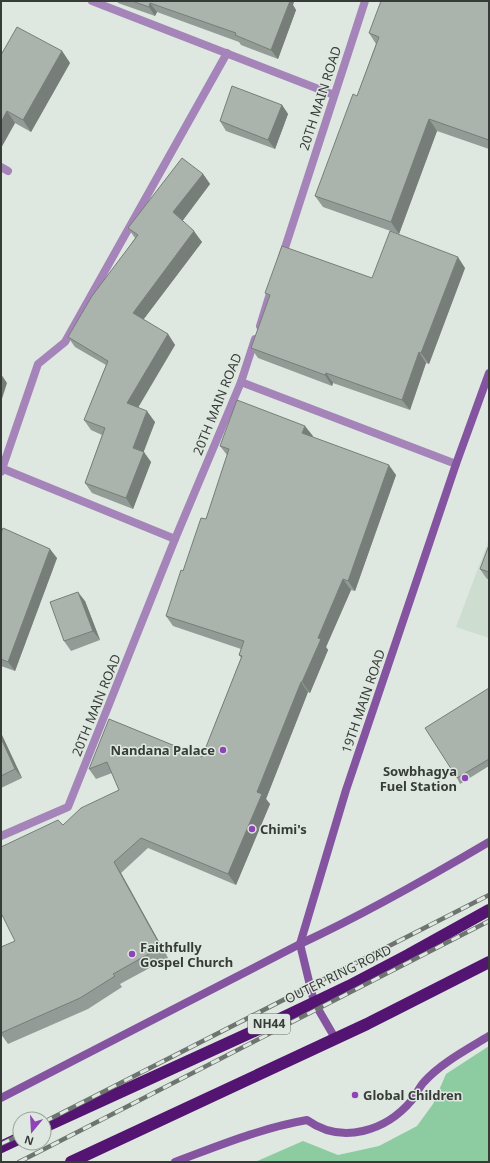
<svg xmlns="http://www.w3.org/2000/svg" width="490" height="1163" font-family="'Noto Sans',sans-serif">
  <style>
    .built { fill: #cdded1 }
    .green { fill: #8dcca0 }
    .lines { fill: none; stroke-linecap: round; stroke-linejoin: round }
    .street { stroke: #a584b9; stroke-width: 8 }
    .secondary { stroke: #8554a1; stroke-width: 8 }
    .highway { stroke: #541471; stroke-width: 12 }
    .rail-casing { stroke: #6e746f; stroke-width: 4.5 }
    .rail { stroke: #dee8e0; stroke-width: 3; stroke-dasharray: 9; stroke-linecap: butt }
    .wall { fill: #929b95 }
    .shaded-wall { fill: #777e79 }
    .building { fill: #aab4ad; stroke: #777e79 }
    .poi-dot { fill: #8e44b5; stroke: #dee8e0; stroke-width: 1.5 }
    .labels { text-anchor: middle; stroke-width: 3; stroke-linejoin: round; paint-order: stroke }
    .shield { fill: #dee8e0; stroke: #6a706b; stroke-width: 1 }
    .shield-label { font-size: 12px; font-weight: bold; fill: #383c39 }
    .street-label { font-size: 13px; fill: #383c39; stroke: #dee8e0 }
    .poi-label { font-size: 13px; font-weight: bold; fill: #383c39; stroke: #dee8e0; text-anchor: start }
  </style>
  <rect width="100%" height="100%" fill="#dee8e0"/>
  <polygon class="built" points="489,539 489,638 456,627"/>
  <polygon class="green" points="489,1046 489,1162 255,1162 303,1141 338,1155 379,1146 417,1126 433,1104 446,1074"/>
  <g class="lines">
    <g class="street">
      <polyline points="92,1 334,95"/>
      <polyline points="1,167 8,171"/>
      <polyline points="282,257 365,1"/>
      <polyline points="260,326 272,287"/>
      <polyline points="241,382 456,464"/>
      <polyline points="1,468 175,539"/>
      <polyline points="1,472 38,364 65,342 227,53"/>
      <polyline points="1,836 68,807 175,539 241,382 255,339"/>
    </g>
    <g class="secondary">
      <polyline points="335,1038 314,1002 300,944 346,790 456,464 489,373"/>
      <path d="M1 1098 300 944C365 914 428 878 489 842"/>
      <path d="M175 1162C218 1146 261 1128 307 1120 342 1145 386 1131 412 1100 417 1094 419 1087 424 1082 441 1063 468 1049 489 1036"/>
    </g>
    <g class="highway">
      <polyline points="44,1127 263,1027 349,986 408,955 489,910"/>
      <polyline points="1,1147 20,1138"/>
      <polyline points="71,1162 367,1024 489,962"/>
    </g>
    <g class="rail-casing">
      <g id="rail">
        <polyline points="44,1122 489,895"/>
        <polyline points="1,1144 20,1135"/>
        <polyline points="19,1162 489,921"/>
      </g>
    </g>
    <use href="#rail" class="rail"/>
  </g>
  <g class="wall">
    <polygon points="117,1 294,1 293,5 296,10 278,59 241,45 239,42 157,12 155,16 118,3"/>
    <polygon points="489,1 489,149 437,131 399,234 323,207 315,196 357,96 376,44 369,33"/>
    <polygon points="62,51 70,63 31,132 15,123 1,148 1,55"/>
    <polygon points="282,105 288,114 275,149 226,131 220,121"/>
    <polygon points="203,174 210,184 182,221 202,242 143,320 168,334 175,345 138,408 155,422 143,452 151,462 133,509 92,493 85,483 102,435 91,430 84,420 106,365 75,347 68,337 135,238 128,228"/>
    <polygon points="465,268 429,364 426,363 410,410 333,383 332,386 258,358 251,348 269,298 265,293 372,278"/>
    <polygon points="313,436 312,437 396,475 355,591 351,590 326,647 328,650 310,693 308,692 266,799 270,804 236,885 148,848 121,873 168,958 120,984 122,987 88,1009 8,1044 1,1034 15,941 63,825 119,790 112,773 96,779 89,769 109,719 202,757 241,658 239,655 241,649 173,626 166,616 183,571 206,519 227,455 220,446"/>
    <polygon points="1,533 57,558 15,671 1,666"/>
    <polygon points="489,545 489,579 487,579 480,569"/>
    <polygon points="85,601 100,640 71,651 64,641"/>
    <polygon points="489,688 489,766 460,784 457,778"/>
    <polygon points="1,733 22,778 1,788"/>
  </g>
  <g class="shaded-wall">
    <polygon points="286,1 294,1 293,5 296,10 278,59 271,50"/>
    <polygon points="150,3 157,12 155,16 149,7"/>
    <polygon points="62,51 70,63 31,132 23,120"/>
    <polygon points="282,105 288,114 275,149 268,140"/>
    <polygon points="7,111 15,123 1,148 1,122"/>
    <polygon points="429,119 437,131 399,234 391,222"/>
    <polygon points="203,174 210,184 181,223 173,212"/>
    <polygon points="194,231 202,242 140,324 133,313"/>
    <polygon points="458,257 465,268 429,364 421,353"/>
    <polygon points="168,334 175,345 134,414 127,403"/>
    <polygon points="419,352 426,363 410,410 402,400"/>
    <polygon points="326,373 333,383 332,386 325,375"/>
    <polygon points="1,374 7,383 1,402"/>
    <polygon points="147,411 155,422 141,459 133,448"/>
    <polygon points="305,426 313,436 310,444 302,433"/>
    <polygon points="144,452 151,462 133,509 126,498"/>
    <polygon points="389,465 396,475 355,591 348,581"/>
    <polygon points="50,549 57,558 15,671 8,662"/>
    <polygon points="343,579 351,590 326,647 328,650 310,693 302,682 318,638"/>
    <polygon points="78,592 85,601 100,640 93,631"/>
    <polygon points="301,682 308,692 266,799 270,804 236,885 228,874 257,792"/>
    <polygon points="1,733 22,778 15,769 1,738"/>
    <polygon points="114,862 121,873 168,958 161,947"/>
  </g>
  <g class="building">
    <polygon points="132,1 290,1 271,50 235,35 236,33 150,3 149,7"/>
    <polygon points="381,1 489,1 489,140 429,119 391,222 315,196 353,94 357,96 379,37 369,33"/>
    <polygon points="17,27 62,51 23,120 7,111 1,122 1,55"/>
    <polygon points="232,86 282,105 268,140 220,121"/>
    <polygon points="182,158 203,174 173,212 194,231 133,313 168,334 127,403 147,411 133,448 144,452 126,498 85,483 105,428 84,420 108,361 68,337 92,296 138,235 128,228"/>
    <polygon points="390,231 458,257 421,353 419,352 402,400 326,373 325,375 251,348 270,295 265,293 282,246 372,278"/>
    <polygon points="237,400 305,426 302,433 389,465 348,581 343,579 318,638 321,639 302,682 301,682 257,792 262,794 228,874 141,838 114,862 161,947 113,974 115,976 80,998 1,1033 1,947 15,941 1,913 1,847 58,820 63,825 81,808 119,790 107,762 89,769 109,719 202,757 242,656 239,655 244,641 166,616 181,570 183,571 201,518 206,519 229,449 220,446"/>
    <polygon points="3,528 50,549 8,662 1,659 1,533"/>
    <polygon points="489,545 489,572 480,569"/>
    <polygon points="78,592 93,631 64,641 50,602"/>
    <polygon points="489,688 489,759 457,778 425,728"/>
    <polygon points="1,738 15,769 1,776"/>
  </g>
  <g class="poi-dot">
    <circle cx="223" cy="750" r="4"/>
    <circle cx="465" cy="778" r="4"/>
    <circle cx="252" cy="829" r="4"/>
    <circle cx="132" cy="954" r="4"/>
    <circle cx="355" cy="1095" r="4"/>
  </g>
  <g class="labels">
    <rect class="shield" x="248" y="1014" width="42" height="20" rx="3"/>
    <g class="shield-label">
      <text x="269" y="1028">NH44</text>
    </g>
    <g class="street-label">
      <text transform="translate(320 98) rotate(-72)" y="5">20TH MAIN ROAD</text>
      <text transform="translate(217 404) rotate(-68)" y="5">20TH MAIN ROAD</text>
      <text transform="translate(363 701) rotate(-71)" y="5">19TH MAIN ROAD</text>
      <text transform="translate(96 705) rotate(-68)" y="5">20TH MAIN ROAD</text>
      <text transform="translate(338 974) rotate(-26)" y="5">OUTER RING ROAD</text>
    </g>
    <g class="poi-label">
      <text x="215" y="755" text-anchor="end">Nandana Palace</text>
      <text x="457" y="776" text-anchor="end">Sowbhagya<tspan x="457" dy="15">Fuel Station</tspan></text>
      <text x="260" y="834">Chimi's</text>
      <text x="140" y="952">Faithfully<tspan x="140" dy="15">Gospel Church</tspan></text>
      <text x="363" y="1100">Global Children</text>
    </g>
  </g>
  <rect width="490" height="1163" fill="none" stroke="#383c39" stroke-width="4"/>
  <g transform="translate(32 1131) rotate(198)"><circle r="19" fill="#dee8e0" stroke="#9ca39d"/>
  <path d="M0-3L7 15L0 10L-7 15Z" fill="#8e44b5"/>
  <text y="-6" font-size="11" font-weight="bold" text-anchor="middle" fill="#383c39">N</text>
  </g>
</svg>
